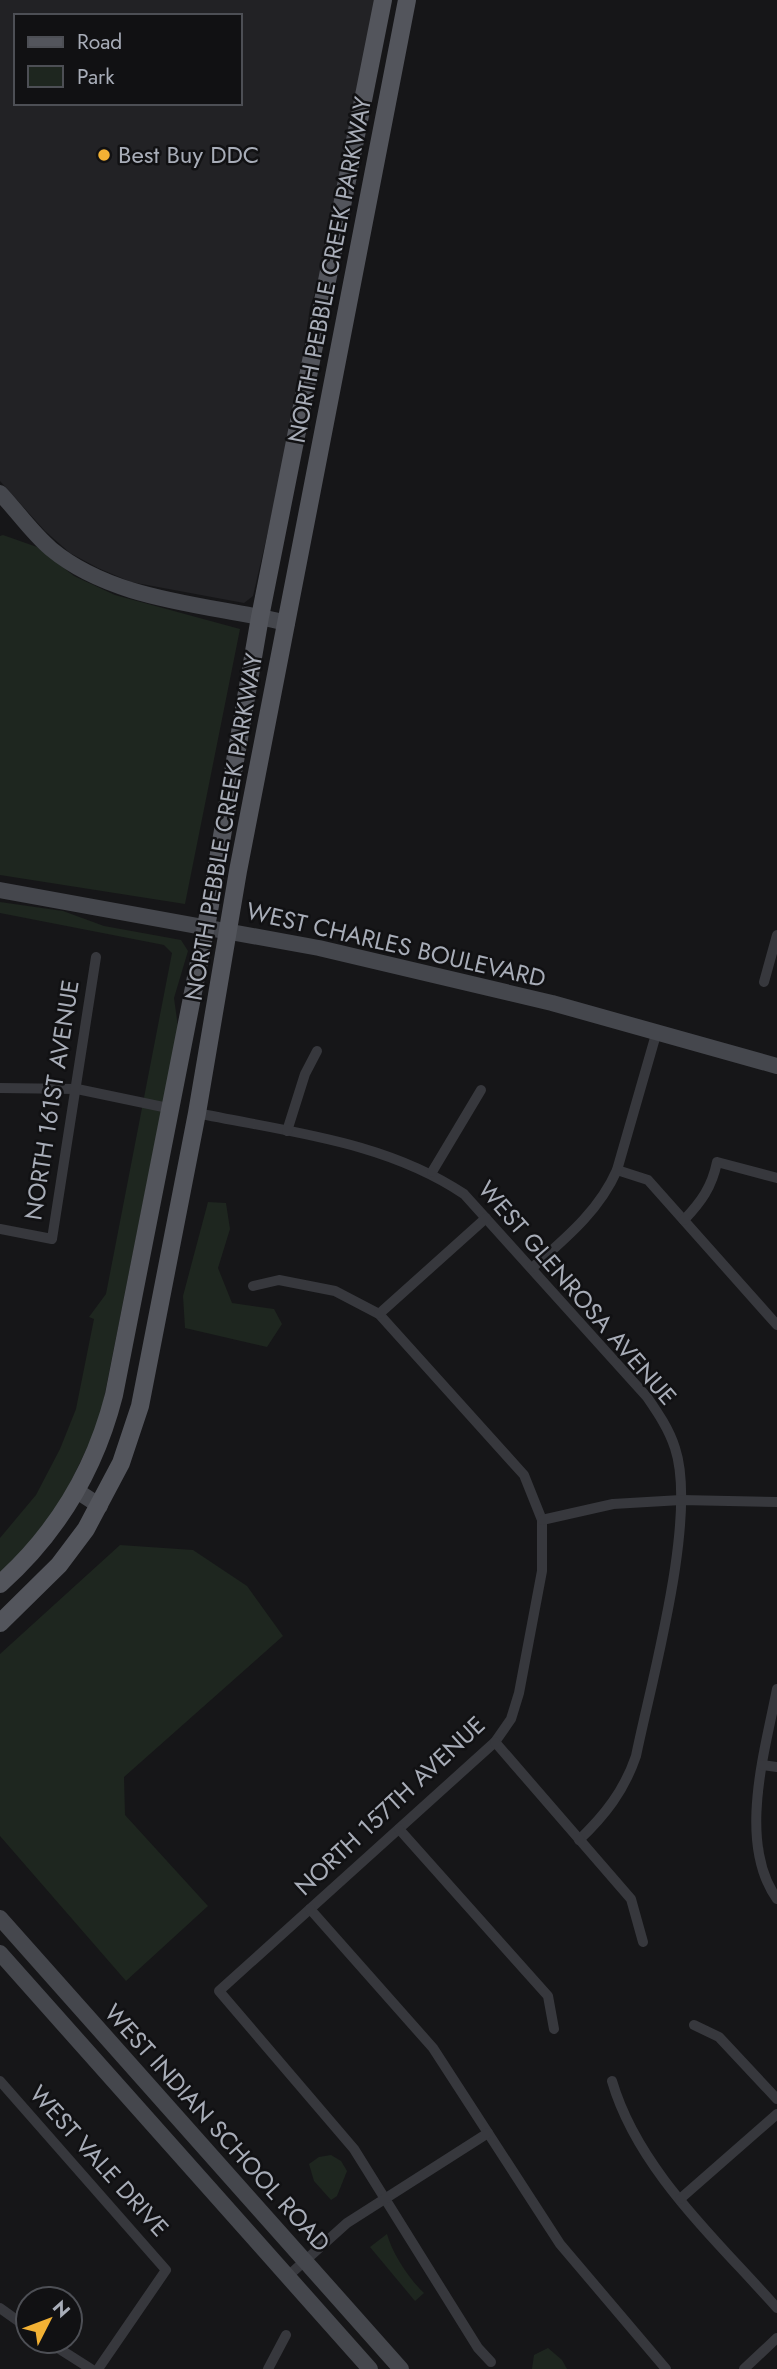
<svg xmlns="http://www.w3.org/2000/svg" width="777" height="2369" font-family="Jost,sans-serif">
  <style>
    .built { fill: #222225; fill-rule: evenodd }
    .green { fill: #1e261f }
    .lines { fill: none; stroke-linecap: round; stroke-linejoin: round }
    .street { stroke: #37383d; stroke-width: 10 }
    .secondary { stroke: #45474d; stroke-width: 16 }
    .primary { stroke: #53555c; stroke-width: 18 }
    .poi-dot { fill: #f2b134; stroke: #111113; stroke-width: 2.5 }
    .labels { text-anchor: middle; stroke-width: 5; stroke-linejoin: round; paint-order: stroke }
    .poi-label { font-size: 24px; fill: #a8adb8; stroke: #111113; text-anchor: start }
    .street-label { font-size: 24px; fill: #a8adb8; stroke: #111113 }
  </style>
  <rect width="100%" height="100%" fill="#161618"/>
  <path class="built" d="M0 0H377L323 268 310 307 294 419 253 596 244 603 131 582 98 568 70 553 45 531 0 481ZM16 16H240V103H16Z"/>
  <g class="green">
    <polygon points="3,535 37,547 74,576 115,595 240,629 185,904 0,875 0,536"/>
    <polygon points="0,902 63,911 104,926 181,940 188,951 174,998 178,1027 99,1423 59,1506 41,1532 0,1574 0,1538 36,1495 60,1449 76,1409 94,1319 89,1317 106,1294 172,953 164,945 0,913"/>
    <polygon points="208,1202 226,1203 230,1229 218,1268 232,1303 274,1309 282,1324 267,1347 185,1328 183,1296"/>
    <polygon points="120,1545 193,1550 247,1586 283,1636 124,1777 125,1815 208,1906 126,1981 0,1836 0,1654"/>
    <polygon points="331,2155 341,2161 347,2171 337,2196 331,2200 314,2181 309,2164 319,2157"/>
    <path d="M387 2234C392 2253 409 2279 424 2293L415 2301 370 2247Z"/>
    <polygon points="548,2348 562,2360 567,2369 532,2369 534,2355"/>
  </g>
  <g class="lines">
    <g class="street">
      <polyline points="764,982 777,935"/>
      <polyline points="0,1088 77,1089 168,1108"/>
      <path d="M197 1113C288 1132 385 1141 464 1194L647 1397C658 1413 669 1429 675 1448 698 1517 651 1682 636 1756 624 1791 605 1815 579 1840"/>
      <polyline points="287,1131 305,1074 317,1051"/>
      <polyline points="617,1170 648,1180 777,1325"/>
      <polyline points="432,1172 481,1090"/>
      <path d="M684 1220C701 1202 712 1187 717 1162L777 1178"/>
      <polyline points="0,1229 52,1239 96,957"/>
      <path d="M532 1268C566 1238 599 1211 617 1170L657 1031"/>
      <polyline points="253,1286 279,1280 335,1291 379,1314 524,1475 542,1520 542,1571 519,1693 511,1719 495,1742 219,1991 354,2149 478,2348 491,2362"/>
      <polyline points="379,1314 486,1218"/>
      <polyline points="542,1520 613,1504 681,1500 777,1502"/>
      <path d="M777 1689C765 1751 737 1843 777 1899"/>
      <polyline points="495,1742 631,1899 643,1942"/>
      <polyline points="762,1765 777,1767"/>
      <polyline points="399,1829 548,1996 554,2029"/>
      <polyline points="310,1909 433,2048 560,2244 666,2369"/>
      <polyline points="694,2025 719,2037 777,2099"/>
      <polyline points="0,2081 166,2270 98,2369"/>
      <path d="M612 2081C638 2170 716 2239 777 2308"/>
      <polyline points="680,2199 777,2114"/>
      <polyline points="288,2276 347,2223 488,2133"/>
      <polyline points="0,2308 28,2328"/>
      <polyline points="47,2341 91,2369"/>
      <polyline points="268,2369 286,2335"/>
      <polyline points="744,2369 777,2338"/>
    </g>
    <g class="secondary">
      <path d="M0 493C17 511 32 533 51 549 115 602 209 604 287 623"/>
      <polyline points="0,890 319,948 552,1003 777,1066"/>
      <polyline points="77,1491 100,1506"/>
      <polyline points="0,1918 401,2369"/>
      <polyline points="0,1953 370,2369"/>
    </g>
    <g class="primary">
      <path d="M0 1584C57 1533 95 1470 114 1395L209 911 260 617 383 0"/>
      <polyline points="0,1623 59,1565 86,1529 121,1463 140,1406 197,1113 238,871 407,0"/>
    </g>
  </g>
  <circle class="poi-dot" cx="104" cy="155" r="7"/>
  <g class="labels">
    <g class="poi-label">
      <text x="118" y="163">Best Buy DDC</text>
    </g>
    <g class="street-label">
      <text transform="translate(330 270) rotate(-79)" y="8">NORTH PEBBLE CREEK PARKWAY</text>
      <text transform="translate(224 827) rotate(-80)" y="8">NORTH PEBBLE CREEK PARKWAY</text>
      <text transform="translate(396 945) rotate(13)" y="8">WEST CHARLES BOULEVARD</text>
      <text transform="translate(52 1100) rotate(-81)" y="8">NORTH 161ST AVENUE</text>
      <text transform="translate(577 1293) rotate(49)" y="8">WEST GLENROSA AVENUE</text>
      <text transform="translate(390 1806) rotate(-43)" y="8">NORTH 157TH AVENUE</text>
      <text transform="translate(217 2128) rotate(48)" y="8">WEST INDIAN SCHOOL ROAD</text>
      <text transform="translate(99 2161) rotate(48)" y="8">WEST VALE DRIVE</text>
    </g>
  </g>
  <rect x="14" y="14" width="228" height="91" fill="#111113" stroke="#4d4f55" stroke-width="2"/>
  <rect x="28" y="37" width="35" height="10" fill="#53555c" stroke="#4d4f55" stroke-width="2"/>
  <text x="77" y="49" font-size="21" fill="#a8adb8">Road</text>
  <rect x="28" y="66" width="35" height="21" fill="#1e261f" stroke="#4d4f55" stroke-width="2"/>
  <text x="77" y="84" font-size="21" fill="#a8adb8">Park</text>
  <g transform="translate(49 2320) rotate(48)"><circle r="33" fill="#111113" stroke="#4d4f55" stroke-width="2"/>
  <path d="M0-5L12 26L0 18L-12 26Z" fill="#f2b134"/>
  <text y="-10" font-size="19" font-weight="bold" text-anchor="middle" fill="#a8adb8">N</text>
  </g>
</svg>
